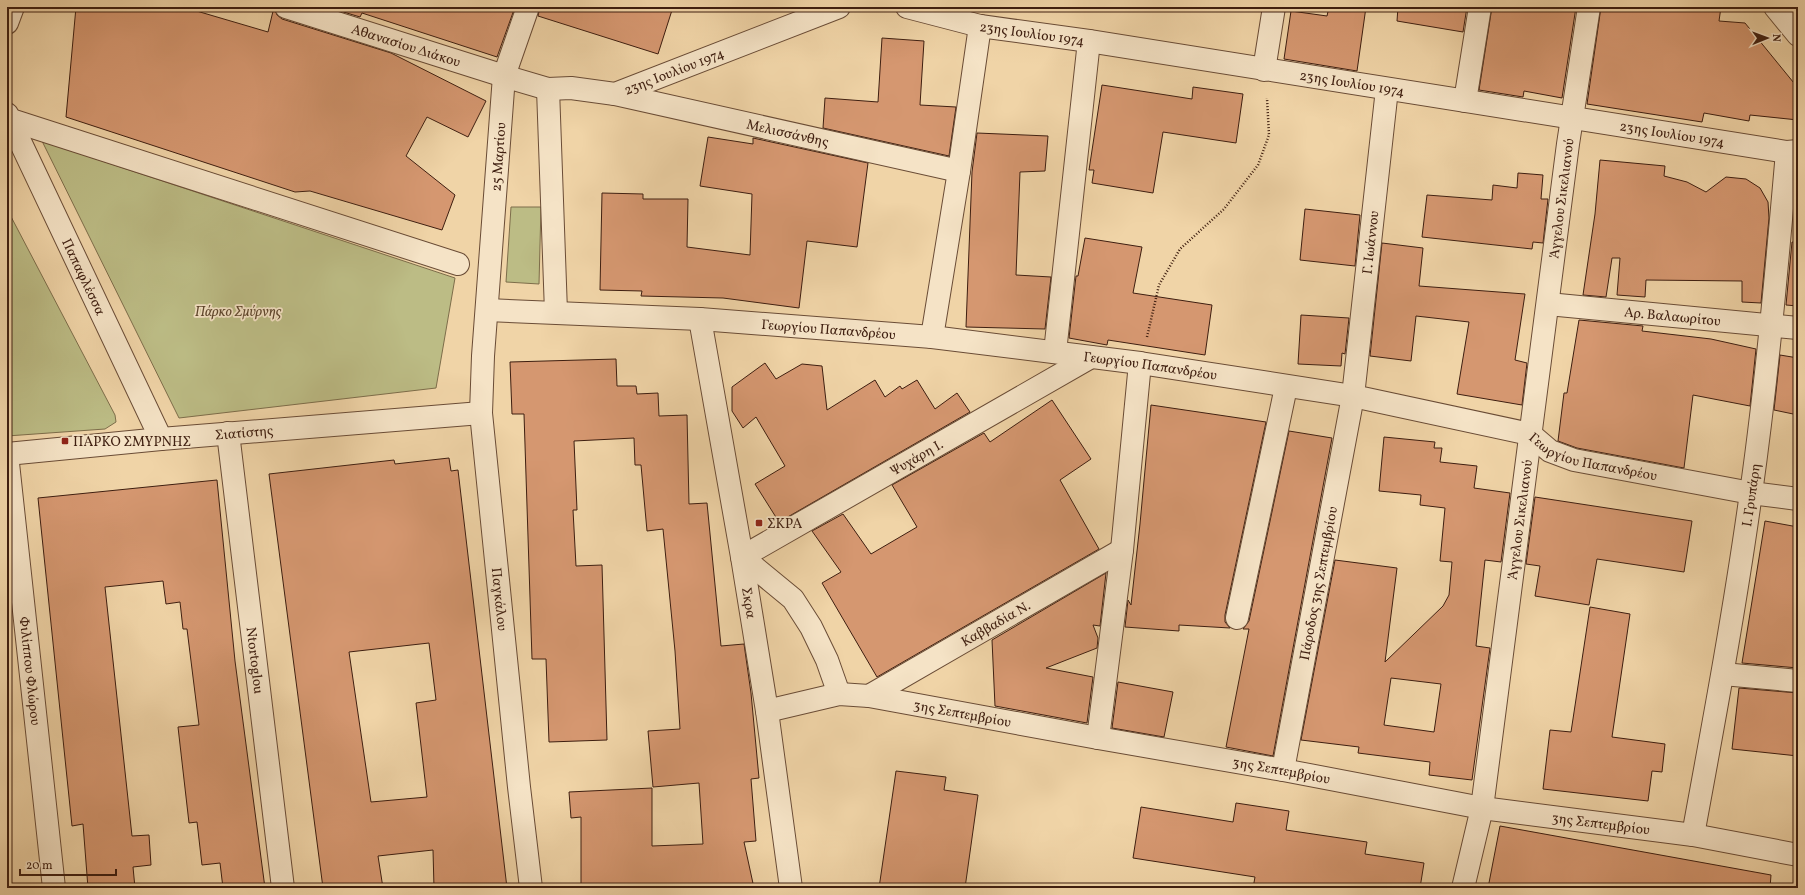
<svg xmlns="http://www.w3.org/2000/svg" width="1805" height="895" font-family="Vollkorn,serif">
  <style>
    .green { fill: #bcbc85; stroke: #7d6d4a }
    .building { fill: #d59770; stroke: #3e1e10; fill-rule: evenodd }
    .lines { fill: none; stroke-linecap: round; stroke-linejoin: round }
    .minor-casing { stroke: #6a4c36; stroke-width: 24 }
    .path { stroke: #3e1e10; stroke-width: 2.5; stroke-dasharray: 1 2; stroke-linecap: butt }
    .minor { stroke: #f5e3c6; stroke-width: 22 }
    .poi-dot { fill: #8f2418; stroke: #f5e3c6; stroke-width: 1.5 }
    .labels { text-anchor: middle; stroke-width: 3.5; stroke-linejoin: round; paint-order: stroke }
    .street-label { font-size: 14px; fill: #3e1e10; stroke: #f5e3c6 }
    .park-label { font-size: 14px; font-style: italic; fill: #5e462d; stroke: #f5e3c6 }
    .poi-label { font-size: 14px; fill: #3e1e10; stroke: #f5e3c6; text-anchor: start }
  </style>
  <rect width="100%" height="100%" fill="#f0d4a7"/>
  <filter id="stains"><feTurbulence type="fractalNoise" baseFrequency=".005" numOctaves="4"/><feColorMatrix values="0 0 0 0 .2 0 0 0 0 .09 0 0 0 0 .02 0 0 0 .5 -.17"/></filter>
  <radialGradient id="worn" r=".72"><stop offset=".6" stop-color="#630" stop-opacity="0"/><stop offset="1" stop-color="#630" stop-opacity=".3"/></radialGradient>
  <g class="green">
    <polygon points="42,141 455,278 436,388 179,418"/>
    <polygon points="511,207 541,207 539,284 506,282"/>
    <polygon points="7,209 115,415 116,422 105,429 7,436"/>
  </g>
  <g class="building">
    <polygon points="76,7 183,7 268,32 274,7 277,15 282,19 391,53 486,101 468,137 427,117 406,156 455,195 442,230 310,191 295,192 66,117"/>
    <polygon points="327,7 515,7 497,57 362,13 360,17"/>
    <polygon points="540,7 673,7 658,54 538,16"/>
    <polygon points="1329,7 1366,7 1357,71 1284,59 1291,11 1327,16"/>
    <polygon points="1398,7 1467,7 1463,32 1397,21"/>
    <polygon points="1492,7 1576,7 1562,98 1524,91 1523,97 1479,90"/>
    <polygon points="1601,7 1721,7 1719,21 1745,23 1798,88 1798,120 1750,115 1749,121 1704,113 1702,122 1587,104"/>
    <polygon points="882,38 924,41 920,105 956,107 949,156 823,128 825,98 878,102"/>
    <polygon points="1102,85 1192,99 1193,87 1243,94 1236,143 1163,132 1153,193 1092,183 1094,170 1089,170"/>
    <polygon points="977,133 1048,136 1045,171 1020,172 1016,275 1051,277 1045,329 966,327 972,172"/>
    <polygon points="708,137 753,144 753,138 868,163 857,247 807,241 799,308 723,298 641,296 642,291 600,290 602,193 643,194 643,199 688,199 687,247 750,255 752,194 700,186"/>
    <polygon points="1600,160 1665,166 1664,176 1687,182 1706,192 1726,177 1746,179 1760,188 1768,202 1769,218 1761,303 1742,302 1742,281 1646,280 1645,297 1617,295 1620,258 1612,258 1606,297 1583,295 1595,214"/>
    <polygon points="1518,173 1543,175 1541,199 1548,199 1543,243 1533,242 1532,249 1422,237 1427,195 1492,200 1493,185 1517,188"/>
    <polygon points="1305,209 1360,215 1355,266 1300,260"/>
    <polygon points="1085,238 1142,247 1133,293 1212,305 1205,355 1108,340 1107,345 1069,338 1076,276 1078,276"/>
    <polygon points="1792,242 1798,243 1798,306 1786,305"/>
    <polygon points="1382,243 1423,248 1419,286 1525,294 1515,360 1527,363 1522,405 1457,394 1469,322 1416,316 1411,361 1370,356"/>
    <polygon points="1301,315 1349,318 1345,354 1342,353 1341,366 1298,364"/>
    <polygon points="1579,320 1643,326 1642,331 1711,339 1756,349 1750,406 1693,395 1684,468 1577,448 1558,441 1564,393 1567,393"/>
    <polygon points="1780,355 1798,358 1798,415 1774,410"/>
    <polygon points="616,359 617,386 636,386 637,394 658,393 659,416 687,415 689,504 707,503 721,646 744,644 751,693 759,778 751,779 756,841 744,842 754,888 581,888 581,817 571,818 569,792 652,788 652,846 703,844 699,783 653,787 648,731 680,729 675,651 663,529 647,531 641,465 635,465 634,438 574,441 577,510 573,510 576,566 602,565 607,740 549,742 546,659 532,659 524,414 512,414 510,362"/>
    <polygon points="765,363 776,379 802,364 822,366 827,410 875,380 885,397 900,386 902,389 917,380 935,409 957,393 970,412 779,522 755,484 785,466 756,417 743,428 732,411 732,387"/>
    <polygon points="1052,400 1091,459 1060,480 1099,549 877,677 822,583 841,572 812,531 843,514 871,554 917,527 892,485 984,433 990,442"/>
    <polygon points="1151,405 1266,422 1225,615 1225,622 1230,628 1179,625 1179,631 1125,627 1128,600 1131,605 1140,524"/>
    <polygon points="1289,431 1332,438 1273,756 1226,747 1249,629 1243,629 1249,621"/>
    <path d="M1384 437 1435 442 1434 448H1442L1440 462 1477 466 1474 488 1510 493 1501 562 1485 560 1476 646 1490 648 1472 780 1429 775 1430 762 1358 753 1359 747 1301 740 1335 560 1397 568 1385 662 1443 606 1449 595 1452 562 1440 561 1445 508 1420 505 1421 495 1379 491ZM1391 678 1441 684 1434 732 1384 725Z"/>
    <path d="M449 458 451 471 458 470 507 888H434L433 850 378 856 383 888H323L269 474 394 460 395 464ZM429 643 436 700 416 703 427 797 371 802 349 652Z"/>
    <polygon points="217,480 235,661 265,888 223,888 220,863 202,865 197,822 189,823 178,727 199,725 187,629 183,629 180,602 166,604 163,581 105,587 132,836 149,835 151,865 133,867 135,888 88,888 83,824 72,826 38,498"/>
    <polygon points="1535,497 1692,521 1684,572 1597,559 1589,605 1535,596 1540,566 1526,564"/>
    <polygon points="1765,521 1798,527 1798,668 1742,663"/>
    <polygon points="1106,573 1100,626 1093,625 1098,638 1097,648 1046,668 1093,677 1087,723 995,706 992,640"/>
    <polygon points="1590,607 1630,614 1612,737 1665,744 1662,772 1652,771 1648,801 1543,789 1550,730 1571,732"/>
    <polygon points="1118,682 1173,692 1164,737 1112,728"/>
    <polygon points="1739,688 1798,693 1798,756 1732,749"/>
    <polygon points="896,771 946,777 944,790 978,795 965,888 879,888"/>
    <polygon points="1236,803 1289,811 1286,830 1367,842 1365,854 1424,863 1420,888 1253,888 1255,877 1133,858 1141,807 1233,822"/>
    <polygon points="1500,826 1771,875 1770,888 1488,888"/>
  </g>
  <g class="lines">
    <g class="minor-casing">
      <g id="minor">
        <path id="s1" d="M286 7 504 76 548 89 571 88 615 94 839 7"/>
        <path id="s2" d="M528 7 504 76 483 356 481 413 519 787 531 888"/>
        <path id="s3" d="M907 7 980 26 1089 41 1787 152 1798 151"/>
        <polyline points="1775,7 1798,35"/>
        <polyline points="7,23 13,7"/>
        <polyline points="1264,70 1274,7"/>
        <polyline points="548,89 556,312"/>
        <path id="s4" d="M615 94 959 171"/>
        <polyline points="1465,101 1480,7"/>
        <path id="s5" d="M7 114 161 439"/>
        <polyline points="8,119 458,264"/>
        <path id="s6" d="M1548 304 1798 328"/>
        <path id="s7" d="M487 310 700 319 932 337 1140 363 1353 396 1530 434 1550 451 1574 460 1751 493 1798 499"/>
        <path id="s8" d="M700 319 742 557 767 711 791 888"/>
        <polyline points="932,337 959,171 980,26"/>
        <polyline points="1055,352 1089,41"/>
        <path id="s9" d="M228 433 283 888"/>
        <path id="s10" d="M7 454 161 439 481 413"/>
        <path id="s11" d="M7 454 54 888"/>
        <polyline points="1237,618 1286,387"/>
        <polyline points="1723,674 1798,681"/>
        <path id="s12" d="M839 694 827 660 811 627 793 599 742 557 1091 357"/>
        <path id="s13" d="M869 696 1122 550"/>
        <path id="s14" d="M767 711 839 694 869 696 1098 738 1283 770 1482 808 1693 835 1798 855"/>
        <polyline points="1098,738 1122,550 1140,363"/>
        <path id="s15" d="M1283 770 1353 396 1387 89"/>
        <path id="s16" d="M1693 835C1714 721 1735 608 1751 493 1767 380 1777 266 1787 152"/>
        <path id="s17" d="M1463 888 1482 808 1568 144 1589 7"/>
      </g>
    </g>
    <polyline class="path" points="1147,337 1159,285 1180,249 1224,209 1258,165 1269,135 1267,98"/>
    <use href="#minor" class="minor"/>
  </g>
  <g class="poi-dot">
    <rect x="61" y="437" width="8" height="8" rx="2"/>
    <rect x="755" y="519" width="8" height="8" rx="2"/>
  </g>
  <g class="labels">
    <g class="street-label">
      <text dy="5" stroke="none"><textPath href="#s3" startOffset="128">23ης Ιουλίου 1974</textPath></text>
      <text dy="5" stroke="none"><textPath href="#s1" startOffset="126">Αθανασίου Διάκου</textPath></text>
      <text dy="5" stroke="none"><textPath href="#s1" startOffset="405">23ης Ιουλίου 1974</textPath></text>
      <text dy="5" stroke="none"><textPath href="#s3" startOffset="452">23ης Ιουλίου 1974</textPath></text>
      <text dy="5" stroke="none"><textPath href="#s4" startOffset="177">Μελισσάνθης</textPath></text>
      <text dy="5" stroke="none"><textPath href="#s3" startOffset="776">23ης Ιουλίου 1974</textPath></text>
      <text transform="translate(498 157) rotate(-86)" y="5">25 Μαρτίου</text>
      <text dy="5" stroke="none"><textPath href="#s17" startOffset="697">Άγγελου Σικελιανού</textPath></text>
      <text dy="5" stroke="none"><textPath href="#s15" startOffset="535">Γ. Ιωάννου</textPath></text>
      <text dy="5" stroke="none"><textPath href="#s5" startOffset="180">Παπαφλέσσα</textPath></text>
      <text dy="5" stroke="none"><textPath href="#s6" startOffset="125">Αρ. Βαλαωρίτου</textPath></text>
      <text dy="5" stroke="none"><textPath href="#s7" startOffset="342">Γεωργίου Παπανδρέου</textPath></text>
      <text dy="5" stroke="none"><textPath href="#s7" startOffset="666">Γεωργίου Παπανδρέου</textPath></text>
      <text dy="5" stroke="none"><textPath href="#s10" startOffset="238">Σιατίστης</textPath></text>
      <text dy="5" stroke="none"><textPath href="#s7" startOffset="1121">Γεωργίου Παπανδρέου</textPath></text>
      <text dy="5" stroke="none"><textPath href="#s12" startOffset="373">Ψυχάρη Ι.</textPath></text>
      <text dy="5" stroke="none"><textPath href="#s16" startOffset="345">Ι. Γρυπάρη</textPath></text>
      <text dy="5" stroke="none"><textPath href="#s17" startOffset="373">Άγγελου Σικελιανού</textPath></text>
      <text dy="5" stroke="none"><textPath href="#s15" startOffset="190">Πάροδος 3ης Σεπτεμβρίου</textPath></text>
      <text dy="5" stroke="none"><textPath href="#s2" startOffset="598">Παγκάλου</textPath></text>
      <text dy="5" stroke="none"><textPath href="#s8" startOffset="288">Σκρα</textPath></text>
      <text dy="5" stroke="none"><textPath href="#s13" startOffset="146">Καββαδία Ν.</textPath></text>
      <text dy="5" stroke="none"><textPath href="#s9" startOffset="229">Ntortoglou</textPath></text>
      <text dy="5" stroke="none"><textPath href="#s11" startOffset="218">Φιλίππου Φλώρου</textPath></text>
      <text dy="5" stroke="none"><textPath href="#s14" startOffset="199">3ης Σεπτεμβρίου</textPath></text>
      <text dy="5" stroke="none"><textPath href="#s14" startOffset="523">3ης Σεπτεμβρίου</textPath></text>
      <text dy="5" stroke="none"><textPath href="#s14" startOffset="847">3ης Σεπτεμβρίου</textPath></text>
    </g>
    <g class="park-label">
      <text x="238" y="316">Πάρκο Σμύρνης</text>
    </g>
    <g class="poi-label">
      <text x="73" y="446">ΠΑΡΚΟ ΣΜΥΡΝΗΣ</text>
      <text x="767" y="528">ΣΚΡΑ</text>
    </g>
  </g>
  <rect width="1805" height="895" fill="none" stroke="#f0d4a7" stroke-width="24"/>
  <rect x="8" y="8" width="1789" height="879" fill="none" stroke="#3e1e10" stroke-width="2"/>
  <rect x="12" y="12" width="1781" height="871" fill="none" stroke="#3e1e10"/>
  <g transform="translate(1767 38) rotate(89)" stroke="#f5e3c6" stroke-width="3" paint-order="stroke">
  <path d="M0-3L7 15L0 10L-7 15Z" fill="#3e1e10"/>
  <text y="-6" font-size="11" font-weight="bold" text-anchor="middle" fill="#3e1e10">N</text>
  </g>
  <path d="M20 869v6h96v-6" fill="none" stroke="#3e1e10" stroke-width="2"/>
  <text x="26" y="869" font-size="12" fill="#3e1e10" stroke="#f5e3c6" stroke-width="3" paint-order="stroke">20 m</text>
  <rect width="100%" height="100%" filter="url(#stains)"/>
  <rect width="100%" height="100%" fill="url(#worn)"/>
</svg>
